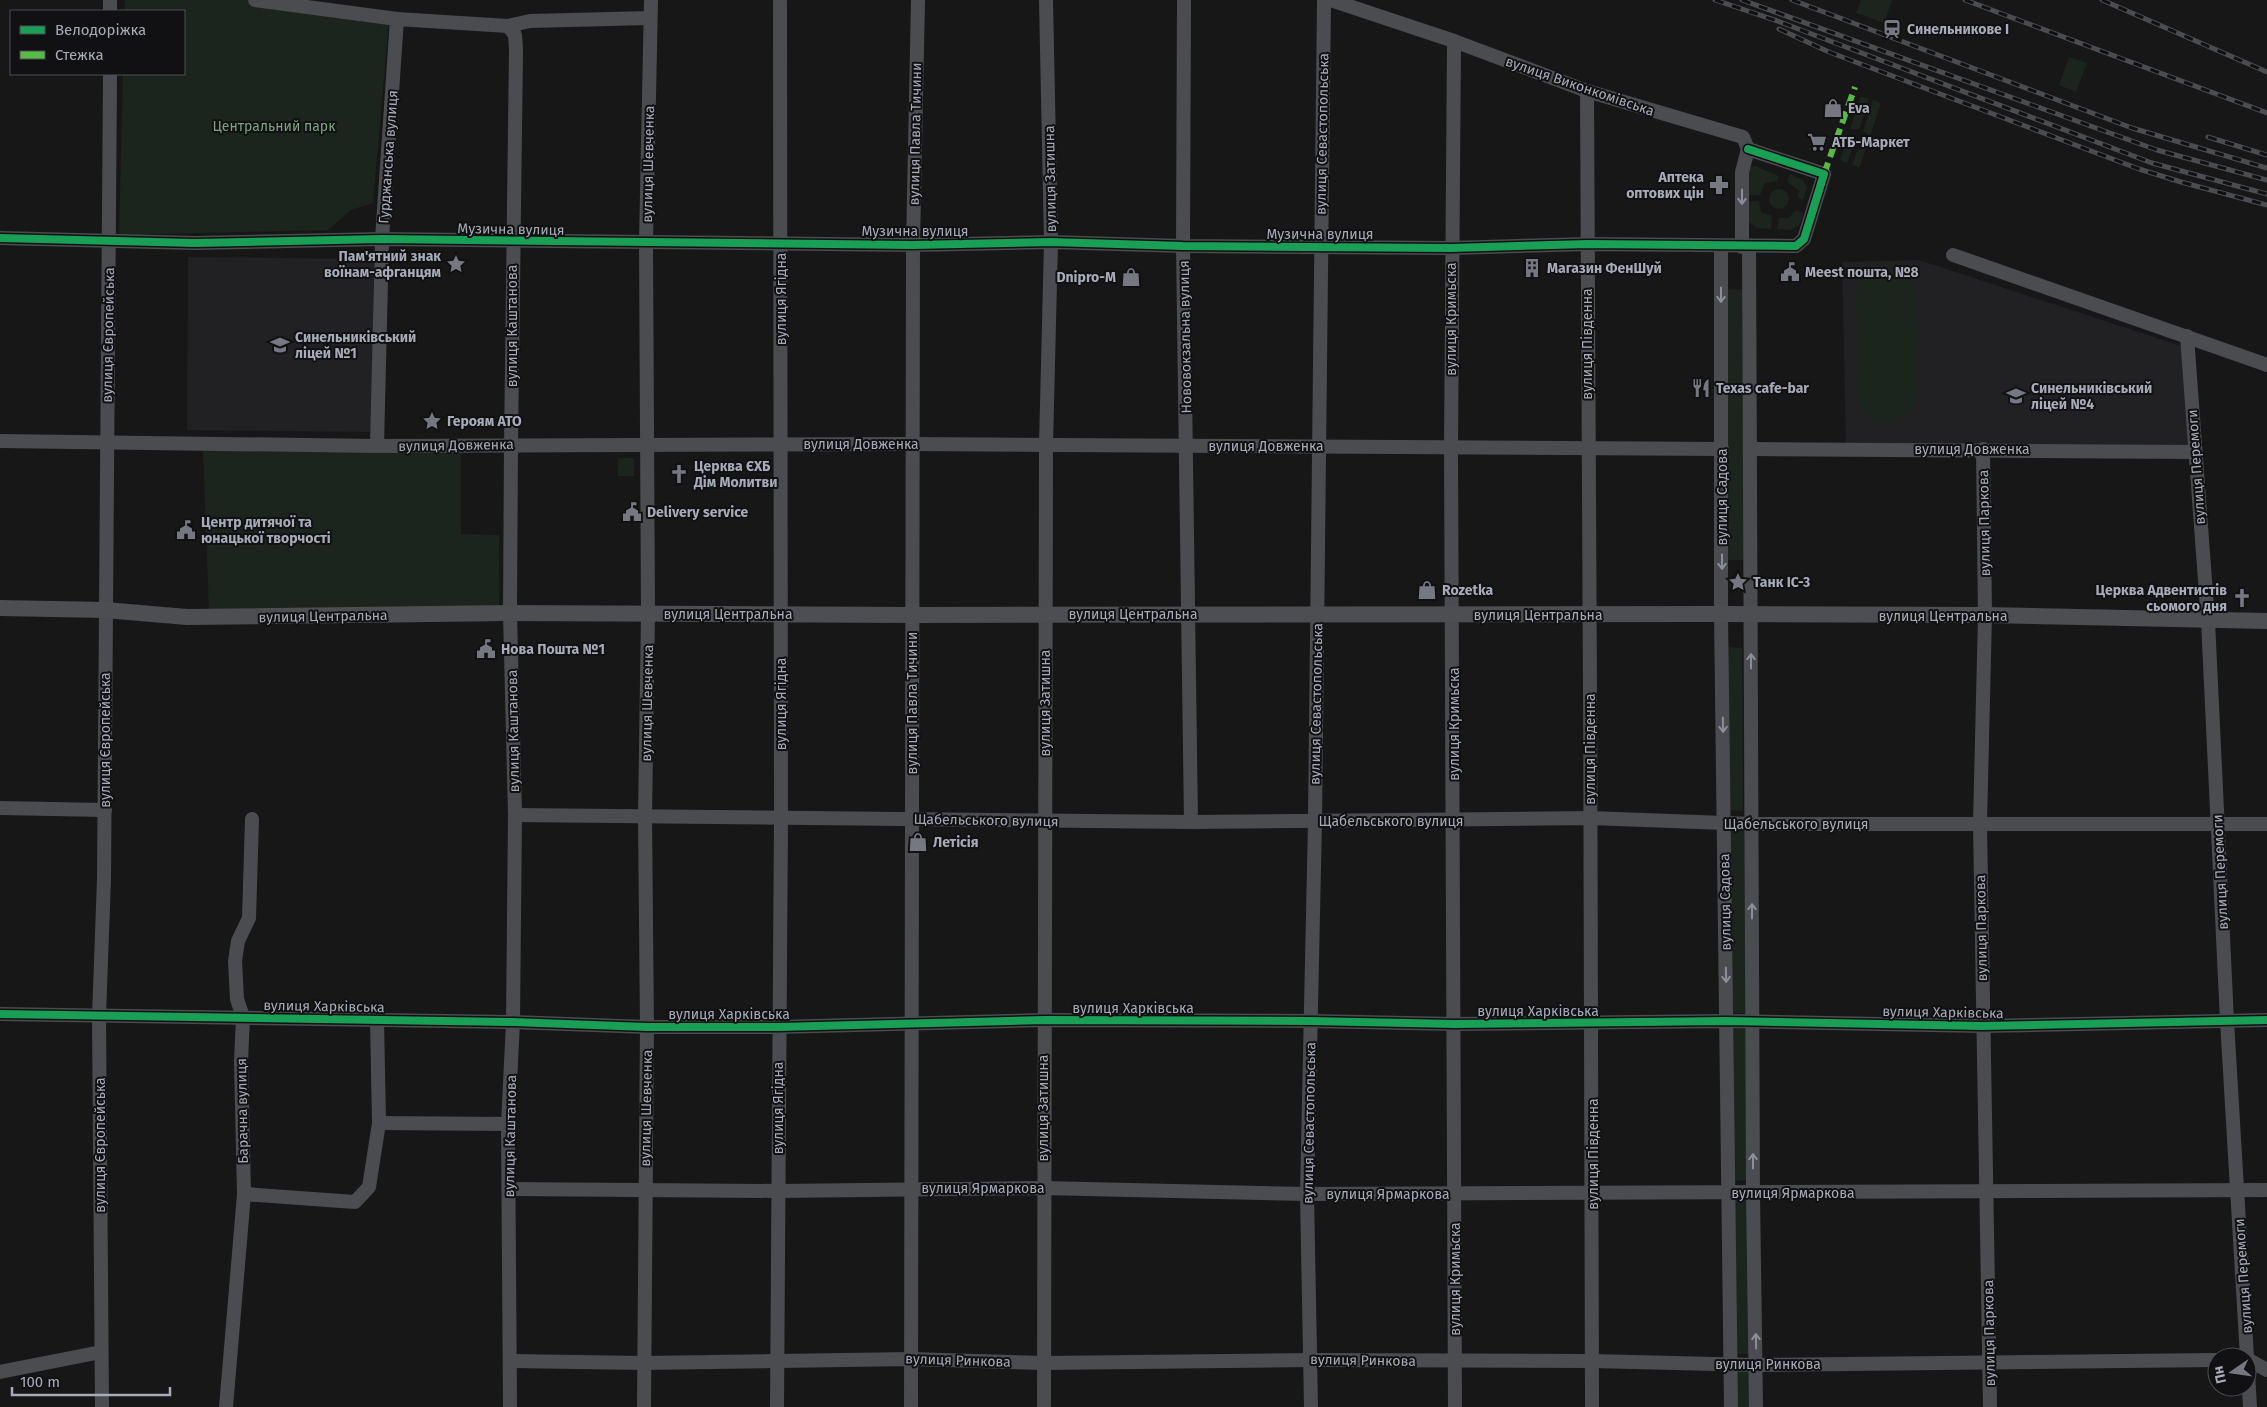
<svg xmlns="http://www.w3.org/2000/svg" width="2267" height="1407" font-family="'Fira Sans',sans-serif">
  <style>
    .built { fill: #212123 }
    .green { fill: #1c241e }
    .lines { fill: none; stroke-linecap: round; stroke-linejoin: round }
    .minor { stroke: #4a4c50; stroke-width: 14 }
    .major { stroke: #4d4e51; stroke-width: 16 }
    .rail-casing { stroke: #4a4c4f; stroke-width: 5 }
    .rail { stroke: #111113; stroke-width: 3; stroke-dasharray: 9; stroke-linecap: butt }
    .quiet { stroke: #58b947; stroke-width: 6; stroke-dasharray: 12 6; stroke-linecap: butt }
    .cycleway-casing { stroke: #111113; stroke-width: 11 }
    .cycleway { stroke: #1a9f57; stroke-width: 8 }
    .oneway { stroke: #8b8f99 }
    .labels { text-anchor: middle; stroke-width: 4; stroke-linejoin: round; paint-order: stroke }
    .poi-label { font-size: 14px; font-weight: bold; fill: #a7acb8; stroke: #111113; text-anchor: start }
    .street-label { font-size: 14px; fill: #a7acb8; stroke: #111113 }
    .park-label { font-size: 14px; fill: #7da47f; stroke: #111113 }
  </style>
  <rect width="100%" height="100%" fill="#171717"/>
  <g class="built">
    <polygon points="188,257 374,259 372,432 187,430"/>
    <polygon points="1919,260 2184,347 2189,447 1846,444 1842,262"/>
  </g>
  <g class="green">
    <polygon points="125,0 247,0 389,21 373,203 351,210 328,230 119,235 123,74 184,74 184,11 125,11"/>
    <polygon points="1861,0 1892,0 1884,23 1856,13"/>
    <polygon points="2069,57 2087,63 2076,92 2059,85"/>
    <polygon points="1861,96 1869,99 1859,129 1850,129"/>
    <polygon points="1873,100 1881,103 1870,136 1863,131"/>
    <polygon points="1848,139 1852,149 1847,163 1840,160"/>
    <polygon points="1867,146 1859,168 1852,165 1857,151"/>
    <polygon points="1755,166 1779,176 1777,181 1765,183 1760,195 1745,195 1748,168"/>
    <polygon points="1790,174 1803,180 1807,188 1803,200 1798,198 1799,191 1787,181"/>
    <circle cx="1779" cy="199" r="10"/>
    <polygon points="1759,201 1761,212 1772,216 1771,229 1757,228 1747,221 1747,202"/>
    <polygon points="1795,210 1803,213 1800,224 1791,230 1777,229 1779,218 1789,218"/>
    <path d="M1894 268 1909 276 1915 287C1915 308 1921 398 1913 411 1908 419 1898 422 1889 423 1875 424 1868 419 1859 409L1856 287C1867 271 1876 269 1894 268Z"/>
    <polygon points="1742,289 1744,560 1726,560 1726,290"/>
    <polygon points="461,450 461,534 499,535 499,610 209,611 203,451"/>
    <rect x="618" y="458" width="16" height="18"/>
    <polygon points="1727,647 1742,648 1743,811 1729,810"/>
    <rect x="1730" y="829" width="15" height="184"/>
    <polygon points="1732,1029 1745,1029 1747,1180 1733,1181"/>
    <polygon points="1734,1199 1748,1199 1749,1354 1735,1354"/>
    <polygon points="1735,1368 1749,1368 1749,1407 1736,1407"/>
  </g>
  <g class="lines">
    <g class="minor">
      <polyline points="110,0 110,11"/>
      <polyline points="255,0 397,19 508,26 530,21 650,18"/>
      <polyline points="1184,0 1183,246 1191,822"/>
      <polyline points="1331,0 1454,41 1587,91 1743,137 1748,149"/>
      <polyline points="508,26 515,35 516,49 511,445 510,613 515,815 513,1022 508,1124 510,1407"/>
      <polyline points="1454,41 1451,448 1455,1407"/>
      <path d="M1587 91C1588 530 1593 968 1592 1407"/>
      <polyline points="0,238 195,243 382,239 913,245 1051,242 1183,246 1451,248 1588,244 1796,246 1804,239 1824,174 1748,149"/>
      <polyline points="1721,246 1721,614 1731,1407"/>
      <polyline points="1742,247 1742,172 1748,149"/>
      <polyline points="1749,247 1753,1193 1756,1407"/>
      <polyline points="1953,255 2267,365"/>
      <polyline points="2187,336 2208,621 2227,1021 2250,1407"/>
      <polyline points="0,441 377,446 913,444 1722,449"/>
      <polyline points="377,446 382,239 397,19"/>
      <polyline points="1750,449 2194,452"/>
      <polyline points="1983,449 1985,615 1980,824 1990,1407"/>
      <polyline points="0,808 105,810"/>
      <polyline points="515,815 1191,822 1590,818 1752,824 2267,824"/>
      <polyline points="0,1014 513,1022 647,1027 778,1027 1044,1020 1311,1021 1455,1024 1726,1021 1982,1026 2267,1020"/>
      <polyline points="379,1123 508,1124"/>
      <polyline points="509,1189 779,1191 1043,1188 1307,1194 2267,1190"/>
      <polyline points="244,1194 355,1202 369,1187 379,1123 377,1019"/>
      <polyline points="2247,1359 2267,1370"/>
      <polyline points="510,1361 644,1363 911,1359 1044,1363 1310,1360 1592,1361 1756,1365 2217,1360"/>
      <polyline points="0,1372 101,1352"/>
      <polyline points="102,1407 99,1016 104,879 110,74"/>
      <polyline points="226,1407 244,1194 241,1061 243,1017 237,999 235,961 238,941 249,918 252,819"/>
      <polyline points="644,1407 647,1027 645,817 648,613 646,243 651,0"/>
      <polyline points="777,1407 781,819 780,0"/>
      <polyline points="911,1407 913,245 918,0"/>
      <polyline points="1044,1407 1046,445 1051,242 1046,0"/>
      <polyline points="1311,1407 1307,1194 1315,821 1324,0"/>
    </g>
    <polyline class="major" points="0,608 105,610 187,617 510,613 912,615 1721,614 1985,615 2267,621"/>
    <g class="rail-casing">
      <g id="rail">
        <polyline points="1715,0 1780,22 2152,163 2267,194"/>
        <polyline points="1742,0 2157,150 2267,180"/>
        <polyline points="1792,0 2132,128 2267,168"/>
        <polyline points="1965,0 2267,113"/>
        <polyline points="2102,0 2267,72"/>
        <polyline points="1779,29 1829,52 2139,169 2181,182 2267,205"/>
        <polyline points="2208,137 2267,155"/>
      </g>
    </g>
    <use href="#rail" class="rail"/>
    <polyline class="quiet" points="1824,174 1855,87"/>
    <g class="cycleway-casing">
      <g id="cycleway">
        <polyline points="0,238 195,243 382,239 913,245 1051,242 1183,246 1451,248 1588,244 1796,246 1804,239 1824,174 1748,149"/>
        <polyline points="0,1014 513,1022 647,1027 778,1027 1044,1020 1311,1021 1455,1024 1726,1021 1982,1026 2267,1020"/>
      </g>
    </g>
    <use href="#cycleway" class="cycleway"/>
  </g>
  <defs><path id="oneway-shaft" d="M-6 0H5M1.5-3L5.5 0L1.5 3" fill="none" stroke-width="1.6" stroke-linecap="round" stroke-linejoin="round" transform="scale(1.25)"/></defs>
  <g class="oneway">
    <use href="#oneway-shaft" transform="translate(1742 197) rotate(90)"/>
    <use href="#oneway-shaft" transform="translate(1721 295) rotate(90)"/>
    <use href="#oneway-shaft" transform="translate(1722 562) rotate(90)"/>
    <use href="#oneway-shaft" transform="translate(1751 661) rotate(-90)"/>
    <use href="#oneway-shaft" transform="translate(1723 725) rotate(89)"/>
    <use href="#oneway-shaft" transform="translate(1752 911) rotate(-90)"/>
    <use href="#oneway-shaft" transform="translate(1726 975) rotate(89)"/>
    <use href="#oneway-shaft" transform="translate(1753 1161) rotate(-90)"/>
    <use href="#oneway-shaft" transform="translate(1756 1341) rotate(-91)"/>
  </g>
  <defs>
    <g id="station-bare" transform="scale(1.5)"><path d="M-3-6H3Q5-6 5-4V2Q5 4 3 4L4.5 6H3L1.5 4h-3L-3 6H-4.5L-3 4Q-5 4-5 2V-4Q-5-6-3-6ZM-3.5-4v3h7v-3ZM-3.5 1v1.5H-2V1ZM2 1v1.5H3.5V1Z" fill="#757880" stroke="#111113" stroke-width="2.5" paint-order="stroke"/></g>
    <g id="shop-bare" transform="scale(1.5)"><path d="M-5-2.5h2.3a2.7 3.5 0 0 1 5.4 0H5L5.5 6h-11ZM-1.5-2.5h3a1.5 2.3 0 0 0-3 0Z" fill="#757880" stroke="#111113" stroke-width="2.5" paint-order="stroke"/></g>
    <g id="supermarket-bare" transform="scale(1.5)"><path d="M-6-5.5h2.5l.6 2H6L4.5 2H-2.5L-4.4-4H-6ZM-1.5 3.2a1.3 1.3 0 1 0 .1 0ZM3 3.2a1.3 1.3 0 1 0 .1 0Z" fill="#757880" stroke="#111113" stroke-width="2.5" paint-order="stroke"/></g>
    <g id="pharmacy-bare" transform="scale(1.5)"><path d="M-2-6h4v4h4v4h-4v4h-4v-4h-4v-4h4Z" fill="#757880" stroke="#111113" stroke-width="2.5" paint-order="stroke"/></g>
    <g id="sight-bare" transform="scale(1.5)"><path d="M0-6L1.8-2.2L6-1.7L2.9 1.2L3.7 5.4L0 3.3L-3.7 5.4L-2.9 1.2L-6-1.7L-1.8-2.2Z" fill="#757880" stroke="#111113" stroke-width="2.5" paint-order="stroke"/></g>
    <g id="building-bare" transform="scale(1.5)"><path d="M-4-6H4V6H1V3H-1V6H-4ZM-2.5-4.3h1.7v1.8h-1.7ZM.8-4.3h1.7v1.8H.8ZM-2.5-1h1.7V.8h-1.7ZM.8-1h1.7V.8H.8Z" fill="#757880" stroke="#111113" stroke-width="2.5" paint-order="stroke"/></g>
    <g id="civic-bare" transform="scale(1.5)"><path d="M-.6-6.5H3V-4.5H.6V-3L4-1V1h2V6H-6V1h2V-1L-.6-3ZM-1.2 2.5V6h2.4V2.5Z" fill="#757880" stroke="#111113" stroke-width="2.5" paint-order="stroke"/></g>
    <g id="school-bare" transform="scale(1.5)"><path d="M0-5L7-2L0 1L-7-2ZM-4 1L0 2.5L4 1V4Q0 6-4 4Z" fill="#757880" stroke="#111113" stroke-width="2.5" paint-order="stroke"/></g>
    <g id="restaurant-bare" transform="scale(1.5)"><path d="M-5-6h1v4h1v-4h1v4h1v-4h1v5L-1.5 .5V6h-2V.5L-5-1ZM5-6V6H3V1.5H1.5Q1.5-4 5-6Z" fill="#757880" stroke="#111113" stroke-width="2.5" paint-order="stroke"/></g>
    <g id="church-bare" transform="scale(1.5)"><path d="M-1.2-6h2.4v3.5h3.3v2.4h-3.3V6h-2.4V-.1h-3.3v-2.4h3.3Z" fill="#757880" stroke="#111113" stroke-width="2.5" paint-order="stroke"/></g>
  </defs>
  <g fill-rule="evenodd">
    <use href="#station-bare" x="1892" y="29"/>
    <use href="#shop-bare" x="1833" y="108"/>
    <use href="#supermarket-bare" x="1817" y="142"/>
    <use href="#pharmacy-bare" x="1719" y="185"/>
    <use href="#sight-bare" x="456" y="264"/>
    <use href="#building-bare" x="1532" y="268"/>
    <use href="#civic-bare" x="1790" y="272"/>
    <use href="#shop-bare" x="1131" y="277"/>
    <use href="#school-bare" x="280" y="345"/>
    <use href="#restaurant-bare" x="1701" y="388"/>
    <use href="#school-bare" x="2016" y="396"/>
    <use href="#sight-bare" x="432" y="421"/>
    <use href="#church-bare" x="679" y="474"/>
    <use href="#civic-bare" x="632" y="512"/>
    <use href="#civic-bare" x="186" y="530"/>
    <use href="#sight-bare" x="1738" y="582"/>
    <use href="#shop-bare" x="1427" y="590"/>
    <use href="#church-bare" x="2242" y="598"/>
    <use href="#civic-bare" x="486" y="649"/>
    <use href="#shop-bare" x="918" y="842"/>
  </g>
  <g class="labels">
    <g class="poi-label">
      <text x="1907" y="34">Синельникове І</text>
      <text x="1848" y="113">Eva</text>
      <text x="1832" y="147">АТБ-Маркет</text>
      <text x="1704" y="182" text-anchor="end">Аптека<tspan x="1704" dy="16">оптових цін</tspan></text>
      <text x="441" y="261" text-anchor="end">Пам'ятний знак<tspan x="441" dy="16">воїнам-афганцям</tspan></text>
      <text x="1547" y="273">Магазин ФенШуй</text>
      <text x="1805" y="277">Meest пошта, №8</text>
      <text x="1116" y="282" text-anchor="end">Dnipro-M</text>
      <text x="295" y="342">Синельниківський<tspan x="295" dy="16">ліцей №1</tspan></text>
      <text x="1716" y="393">Texas cafe-bar</text>
      <text x="2031" y="393">Синельниківський<tspan x="2031" dy="16">ліцей №4</tspan></text>
      <text x="447" y="426">Героям АТО</text>
      <text x="694" y="471">Церква ЄХБ<tspan x="694" dy="16">Дім Молитви</tspan></text>
      <text x="647" y="517">Delivery service</text>
      <text x="201" y="527">Центр дитячої та<tspan x="201" dy="16">юнацької творчості</tspan></text>
      <text x="1753" y="587">Танк ІС-3</text>
      <text x="1442" y="595">Rozetka</text>
      <text x="2227" y="595" text-anchor="end">Церква Адвентистів<tspan x="2227" dy="16">сьомого дня</tspan></text>
      <text x="501" y="654">Нова Пошта №1</text>
      <text x="933" y="847">Летісія</text>
    </g>
    <g class="street-label">
      <text transform="translate(1580 86) rotate(19)" y="5">вулиця Виконкомівська</text>
      <text transform="translate(915 134) rotate(-89)" y="5">вулиця Павла Тичини</text>
      <text transform="translate(1322 134) rotate(-89)" y="5">вулиця Севастопольська</text>
      <text transform="translate(388 157) rotate(-86)" y="5">Гурджанська вулиця</text>
      <text transform="translate(648 164) rotate(-89)" y="5">вулиця Шевченка</text>
      <text transform="translate(1050 179) rotate(-91)" y="5">вулиця Затишна</text>
      <text transform="translate(511 229) rotate(1)" y="5">Музична вулиця</text>
      <text x="915" y="236">Музична вулиця</text>
      <text x="1320" y="239">Музична вулиця</text>
      <text transform="translate(781 299) rotate(-90)" y="5">вулиця Ягідна</text>
      <text transform="translate(1451 319) rotate(-90)" y="5">вулиця Кримьска</text>
      <text transform="translate(512 326) rotate(-90)" y="5">вулиця Каштанова</text>
      <text transform="translate(108 335) rotate(-89)" y="5">вулиця Європейська</text>
      <text transform="translate(1185 337) rotate(-91)" y="5">Нововокзальна вулиця</text>
      <text transform="translate(1587 344) rotate(-90)" y="5">вулиця Південна</text>
      <text x="861" y="449">вулиця Довженка</text>
      <text transform="translate(456 445) rotate(-1)" y="5">вулиця Довженка</text>
      <text x="1266" y="451">вулиця Довженка</text>
      <text x="1972" y="454">вулиця Довженка</text>
      <text transform="translate(2196 467) rotate(-94)" y="5">вулиця Перемоги</text>
      <text transform="translate(1722 497) rotate(-90)" y="5">вулиця Садова</text>
      <text transform="translate(1984 523) rotate(-91)" y="5">вулиця Паркова</text>
      <text x="728" y="619">вулиця Центральна</text>
      <text x="1133" y="619">вулиця Центральна</text>
      <text x="1538" y="620">вулиця Центральна</text>
      <text transform="translate(323 616) rotate(-1)" y="5">вулиця Центральна</text>
      <text x="1943" y="621">вулиця Центральна</text>
      <text transform="translate(647 703) rotate(-89)" y="5">вулиця Шевченка</text>
      <text transform="translate(912 703) rotate(-90)" y="5">вулиця Павла Тичини</text>
      <text transform="translate(1045 703) rotate(-90)" y="5">вулиця Затишна</text>
      <text transform="translate(781 704) rotate(-90)" y="5">вулиця Ягідна</text>
      <text transform="translate(1316 704) rotate(-89)" y="5">вулиця Севастопольська</text>
      <text transform="translate(1454 724) rotate(-90)" y="5">вулиця Кримьска</text>
      <text transform="translate(513 731) rotate(-91)" y="5">вулиця Каштанова</text>
      <text transform="translate(105 740) rotate(-90)" y="5">вулиця Європейська</text>
      <text transform="translate(1590 749) rotate(-90)" y="5">вулиця Південна</text>
      <text transform="translate(986 820) rotate(1)" y="5">Щабельського вулиця</text>
      <text x="1391" y="826">Щабельського вулиця</text>
      <text x="1796" y="829">Щабельського вулиця</text>
      <text transform="translate(2220 872) rotate(-93)" y="5">вулиця Перемоги</text>
      <text transform="translate(1725 902) rotate(-91)" y="5">вулиця Садова</text>
      <text transform="translate(1981 928) rotate(-91)" y="5">вулиця Паркова</text>
      <text transform="translate(324 1006) rotate(1)" y="5">вулиця Харківська</text>
      <text x="1133" y="1013">вулиця Харківська</text>
      <text x="1538" y="1016">вулиця Харківська</text>
      <text transform="translate(1943 1012) rotate(1)" y="5">вулиця Харківська</text>
      <text x="729" y="1019">вулиця Харківська</text>
      <text transform="translate(646 1108) rotate(-89)" y="5">вулиця Шевченка</text>
      <text transform="translate(778 1108) rotate(-90)" y="5">вулиця Ягідна</text>
      <text transform="translate(1043 1108) rotate(-90)" y="5">вулиця Затишна</text>
      <text transform="translate(242 1111) rotate(-91)" y="5">Барачна вулиця</text>
      <text transform="translate(1309 1123) rotate(-89)" y="5">вулиця Севастопольська</text>
      <text transform="translate(510 1136) rotate(-89)" y="5">вулиця Каштанова</text>
      <text transform="translate(100 1145) rotate(-90)" y="5">вулиця Європейська</text>
      <text transform="translate(1593 1154) rotate(-90)" y="5">вулиця Південна</text>
      <text x="983" y="1193">вулиця Ярмаркова</text>
      <text x="1793" y="1198">вулиця Ярмаркова</text>
      <text x="1388" y="1199">вулиця Ярмаркова</text>
      <text transform="translate(2243 1276) rotate(-94)" y="5">вулиця Перемоги</text>
      <text transform="translate(1455 1279) rotate(-90)" y="5">вулиця Кримьска</text>
      <text transform="translate(1989 1333) rotate(-91)" y="5">вулиця Паркова</text>
      <text transform="translate(958 1360) rotate(2)" y="5">вулиця Ринкова</text>
      <text transform="translate(1363 1360) rotate(1)" y="5">вулиця Ринкова</text>
      <text x="1768" y="1369">вулиця Ринкова</text>
    </g>
    <g class="park-label">
      <text x="274" y="131">Центральний парк</text>
    </g>
  </g>
  <rect x="10" y="10" width="175" height="65" fill="#111113" stroke="#4d4f55"/>
  <rect x="20" y="26" width="25" height="8" fill="#1a9f57" stroke="#4d4f55"/>
  <text x="55" y="35" font-size="15" fill="#a7acb8">Велодоріжка</text>
  <rect x="20" y="51" width="25" height="8" fill="#58b947" stroke="#4d4f55"/>
  <text x="55" y="60" font-size="15" fill="#a7acb8">Стежка</text>
  <g transform="translate(2232 1372) rotate(257)"><circle r="24" fill="#111113" stroke="#4d4f55"/>
  <path d="M0-4L9 19L0 12L-9 19Z" fill="#757880"/>
  <text y="-8" font-size="14" font-weight="bold" text-anchor="middle" fill="#a7acb8">Пн</text>
  </g>
  <path d="M12 1387v8h158v-8" fill="none" stroke="#a7acb8" stroke-width="2.5"/>
  <text x="20" y="1387" font-size="15" fill="#a7acb8" stroke="#111113" stroke-width="4" paint-order="stroke">100 m</text>
</svg>
